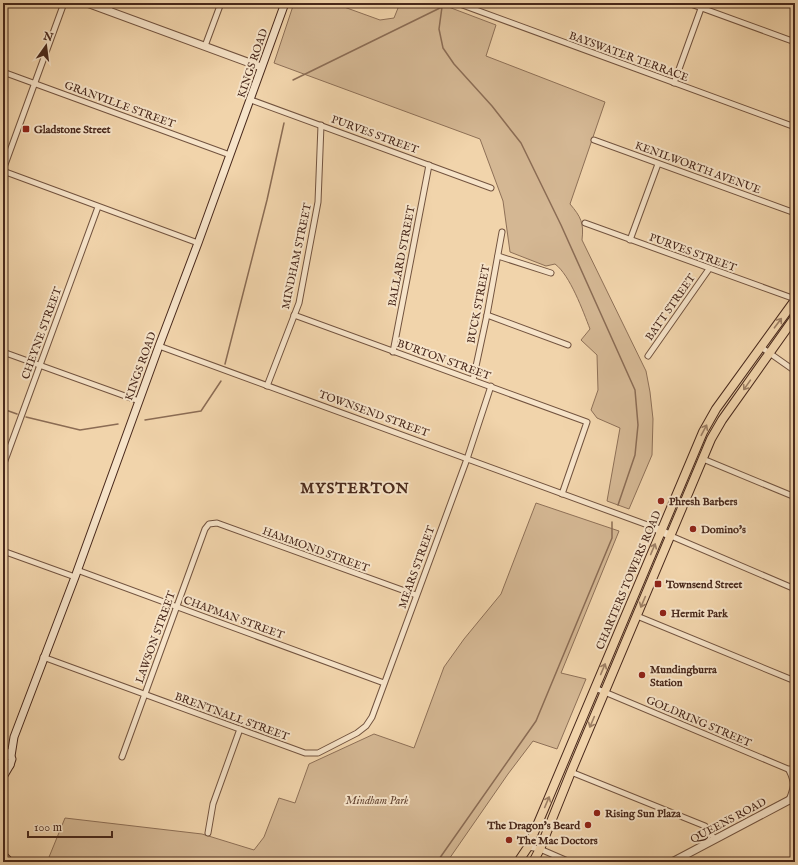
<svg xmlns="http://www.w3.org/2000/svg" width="798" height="865" font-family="'IM FELL English',serif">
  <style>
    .green { fill: #d4b793; stroke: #8e7057 }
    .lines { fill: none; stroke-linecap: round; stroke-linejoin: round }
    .stream { stroke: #8b6c54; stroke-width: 1.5 }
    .minor-casing { stroke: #72533f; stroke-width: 7 }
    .tertiary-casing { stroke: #72533f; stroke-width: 9 }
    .secondary-casing { stroke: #48281b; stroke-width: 9 }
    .primary-casing { stroke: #48281b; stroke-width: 10 }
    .minor { stroke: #f6e3c8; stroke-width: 5 }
    .tertiary { stroke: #f6e3c8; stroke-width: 7 }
    .secondary { stroke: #f6e3c8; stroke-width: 7 }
    .primary { stroke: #f1d4ab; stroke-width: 8 }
    .oneway { stroke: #9c7e63 }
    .poi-dot { fill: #8f2418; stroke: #f6e3c8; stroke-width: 1.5 }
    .labels { text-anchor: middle; stroke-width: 4; stroke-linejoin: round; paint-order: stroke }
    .street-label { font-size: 11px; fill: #48281b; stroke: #f6e3c8 }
    .poi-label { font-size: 11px; font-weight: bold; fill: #48281b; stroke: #f6e3c8; text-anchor: start }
    .park-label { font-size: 11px; font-style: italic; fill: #644533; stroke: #f6e3c8 }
    .district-label { font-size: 15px; font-weight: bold; letter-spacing: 1px; fill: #48281b; stroke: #f6e3c8 }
  </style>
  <rect width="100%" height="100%" fill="#f1d4ab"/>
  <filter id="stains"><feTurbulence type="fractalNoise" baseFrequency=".005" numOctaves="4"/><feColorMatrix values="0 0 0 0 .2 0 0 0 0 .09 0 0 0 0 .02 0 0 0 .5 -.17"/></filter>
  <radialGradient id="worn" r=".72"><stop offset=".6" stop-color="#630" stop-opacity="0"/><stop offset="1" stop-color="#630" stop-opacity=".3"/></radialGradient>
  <g class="green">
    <path d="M294 3H333L380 20 394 18 400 3H438L496 25 486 56 605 102 570 204C581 217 584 223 582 240L646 371 650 392 653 419 652 455 629 509 607 501 620 428 597 418 591 410 598 390 597 355 581 340 590 329C583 311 570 275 555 264L546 266 510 252 503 201 480 139 274 63Z"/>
    <polygon points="536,503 619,531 561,673 586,679 557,749 533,741 508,774 447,862 47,862 65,818 202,834 254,850 264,837 279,798 295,803 309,764 374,734 414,748 444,667 464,639 501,594"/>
  </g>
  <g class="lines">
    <g class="stream">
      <polyline points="442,7 439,29 443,48 454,64 492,106 521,143 561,225 635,390 638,425 635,455 618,505"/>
      <polyline points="293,80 442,7"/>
      <polyline points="225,364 267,200 284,123"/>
      <polyline points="3,409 17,414"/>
      <polyline points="26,417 80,430 118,424"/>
      <polyline points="145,420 201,411 221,381"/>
      <polyline points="437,862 536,721 612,538 612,522"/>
    </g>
    <g class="minor-casing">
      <g id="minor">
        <polyline points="457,3 795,127"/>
        <polyline points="688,3 795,42"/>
        <polyline points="109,11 111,3"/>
        <polyline points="205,46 221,3"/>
        <polyline points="3,72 230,155"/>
        <polyline points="674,83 703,3"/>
        <polyline points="251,100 491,188"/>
        <polyline points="594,140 795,213"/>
        <polyline points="3,170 64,3"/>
        <polyline points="3,171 198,243"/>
        <polyline points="585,223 795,299"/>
        <polyline points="630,240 658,164"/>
        <polyline points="498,256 551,273"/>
        <polyline points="294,315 587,422 562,494"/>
        <polyline points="487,315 568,345"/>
        <polyline points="159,346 653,527"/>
        <polyline points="761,347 795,371"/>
        <polyline points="3,352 139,401"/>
        <polyline points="393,352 429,165"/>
        <polyline points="648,356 709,269"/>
        <polyline points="473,380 487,315 502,232"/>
        <polyline points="267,386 299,303 318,202 321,125"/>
        <polyline points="703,459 795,497"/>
        <polyline points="3,466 98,207"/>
        <polyline points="671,536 795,589"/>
        <polyline points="3,551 75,577"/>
        <polyline points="77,570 384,683"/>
        <polyline points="637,616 795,681"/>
        <polyline points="43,657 305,753 318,753 357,733 366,726 372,717 467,459 491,386"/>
        <polyline points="595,688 795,772"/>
        <polyline points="122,757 205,529 209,524 217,523 416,595"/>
        <polyline points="571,772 705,826 709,830 714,839"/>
        <polyline points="208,833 213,804 240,729"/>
        <polyline points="528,847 540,849 570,862"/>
      </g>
    </g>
    <g class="tertiary-casing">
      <g id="tertiary">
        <polyline points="87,3 261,67"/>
        <polyline points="653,527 671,536"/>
        <path d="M790 770C796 782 795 788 790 800"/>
        <polyline points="672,862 795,797"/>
      </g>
    </g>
    <g class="secondary-casing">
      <g id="secondary">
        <polyline points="3,751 9,753 12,759 10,765 3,768"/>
        <polyline points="11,756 14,737 75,577 159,346 198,243 285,3"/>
        <polyline points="3,777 10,765"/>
        <polyline points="3,855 10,862"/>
      </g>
    </g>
    <g class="primary-casing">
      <g id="primary">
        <polyline points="518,862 528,847 703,432 716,409 795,300"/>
        <polyline points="533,862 540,849 571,772 711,439 722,420 795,317"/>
      </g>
    </g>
    <use href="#minor" class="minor"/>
    <use href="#tertiary" class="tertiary"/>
    <use href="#secondary" class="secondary"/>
    <use href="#primary" class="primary"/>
  </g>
  <defs><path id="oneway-shaft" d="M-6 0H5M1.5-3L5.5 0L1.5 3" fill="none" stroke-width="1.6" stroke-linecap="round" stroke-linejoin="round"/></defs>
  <g class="oneway">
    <use href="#oneway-shaft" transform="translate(778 323) rotate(-53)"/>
    <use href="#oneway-shaft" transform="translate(747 385) rotate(125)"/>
    <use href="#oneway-shaft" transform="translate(704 430) rotate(-62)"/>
    <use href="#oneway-shaft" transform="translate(653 549) rotate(-67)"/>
    <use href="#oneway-shaft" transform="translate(643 602) rotate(113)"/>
    <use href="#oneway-shaft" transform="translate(603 669) rotate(-67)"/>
    <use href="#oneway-shaft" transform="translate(592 722) rotate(113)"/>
    <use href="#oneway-shaft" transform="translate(547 802) rotate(-67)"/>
  </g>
  <g class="poi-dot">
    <rect x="22" y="125" width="8" height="8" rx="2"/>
    <circle cx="661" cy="501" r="4"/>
    <circle cx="693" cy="529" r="4"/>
    <rect x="654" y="580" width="8" height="8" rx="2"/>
    <circle cx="663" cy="613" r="4"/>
    <circle cx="642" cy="675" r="4"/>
    <circle cx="597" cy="813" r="4"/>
    <circle cx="588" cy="825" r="4"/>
    <circle cx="509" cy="840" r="4"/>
  </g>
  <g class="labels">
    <g class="street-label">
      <text transform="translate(629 56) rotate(20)" y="4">BAYSWATER TERRACE</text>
      <text transform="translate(252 63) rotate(-71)" y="4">KINGS ROAD</text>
      <text transform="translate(120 104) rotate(20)" y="4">GRANVILLE STREET</text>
      <text transform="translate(375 134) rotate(20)" y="4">PURVES STREET</text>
      <text transform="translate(698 167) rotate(20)" y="4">KENILWORTH AVENUE</text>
      <text transform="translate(693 252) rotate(20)" y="4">PURVES STREET</text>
      <text transform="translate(296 256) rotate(-78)" y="4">MINDHAM STREET</text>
      <text transform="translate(401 256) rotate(-79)" y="4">BALLARD STREET</text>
      <text transform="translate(478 304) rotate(-79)" y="4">BUCK STREET</text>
      <text transform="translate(670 307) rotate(-55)" y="4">BATT STREET</text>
      <text transform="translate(41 333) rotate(-70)" y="4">CHEYNE STREET</text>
      <text transform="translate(444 359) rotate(20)" y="4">BURTON STREET</text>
      <text transform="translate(140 366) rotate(-70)" y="4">KINGS ROAD</text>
      <text transform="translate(374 413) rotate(20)" y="4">TOWNSEND STREET</text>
      <text transform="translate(316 549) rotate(20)" y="4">HAMMOND STREET</text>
      <text transform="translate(416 567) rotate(-70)" y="4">MEARS STREET</text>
      <text transform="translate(628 580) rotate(-67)" y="4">CHARTERS TOWERS ROAD</text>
      <text transform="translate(234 617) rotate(20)" y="4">CHAPMAN STREET</text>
      <text transform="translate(155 637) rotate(-70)" y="4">LAWSON STREET</text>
      <text transform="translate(232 716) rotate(20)" y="4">BRENTNALL STREET</text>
      <text transform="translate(699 721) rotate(23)" y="4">GOLDRING STREET</text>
      <text transform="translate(728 820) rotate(-28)" y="4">QUEENS ROAD</text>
    </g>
    <g class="poi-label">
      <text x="34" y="133">Gladstone Street</text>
      <text x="669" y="505">Phresh Barbers</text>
      <text x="701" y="533">Domino's</text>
      <text x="666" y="588">Townsend Street</text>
      <text x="671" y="617">Hermit Park</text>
      <text x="650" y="673">Mundingburra<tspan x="650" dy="13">Station</tspan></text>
      <text x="605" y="817">Rising Sun Plaza</text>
      <text x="580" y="829" text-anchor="end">The Dragon's Beard</text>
      <text x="517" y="844">The Mac Doctors</text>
    </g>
    <g class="park-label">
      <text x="377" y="804">Mindham Park</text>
    </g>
    <g class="district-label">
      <text x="355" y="493">MYSTERTON</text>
    </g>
  </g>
  <rect width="798" height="865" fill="none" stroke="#f1d4ab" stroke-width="16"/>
  <rect x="4" y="4" width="790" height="857" fill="none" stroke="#48281b" stroke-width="2"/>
  <rect x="8" y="8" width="782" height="849" fill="none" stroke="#48281b"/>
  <g transform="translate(46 46) rotate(14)" stroke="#f6e3c8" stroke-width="3" paint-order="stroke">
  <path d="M0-3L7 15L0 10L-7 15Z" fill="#48281b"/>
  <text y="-6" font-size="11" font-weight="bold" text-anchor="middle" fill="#48281b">N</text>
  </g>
  <path d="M28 831v6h84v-6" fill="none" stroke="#48281b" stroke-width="2"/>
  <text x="34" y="831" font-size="12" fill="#48281b" stroke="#f6e3c8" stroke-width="3" paint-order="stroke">100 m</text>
  <rect width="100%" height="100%" filter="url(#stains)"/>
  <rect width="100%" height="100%" fill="url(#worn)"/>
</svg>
